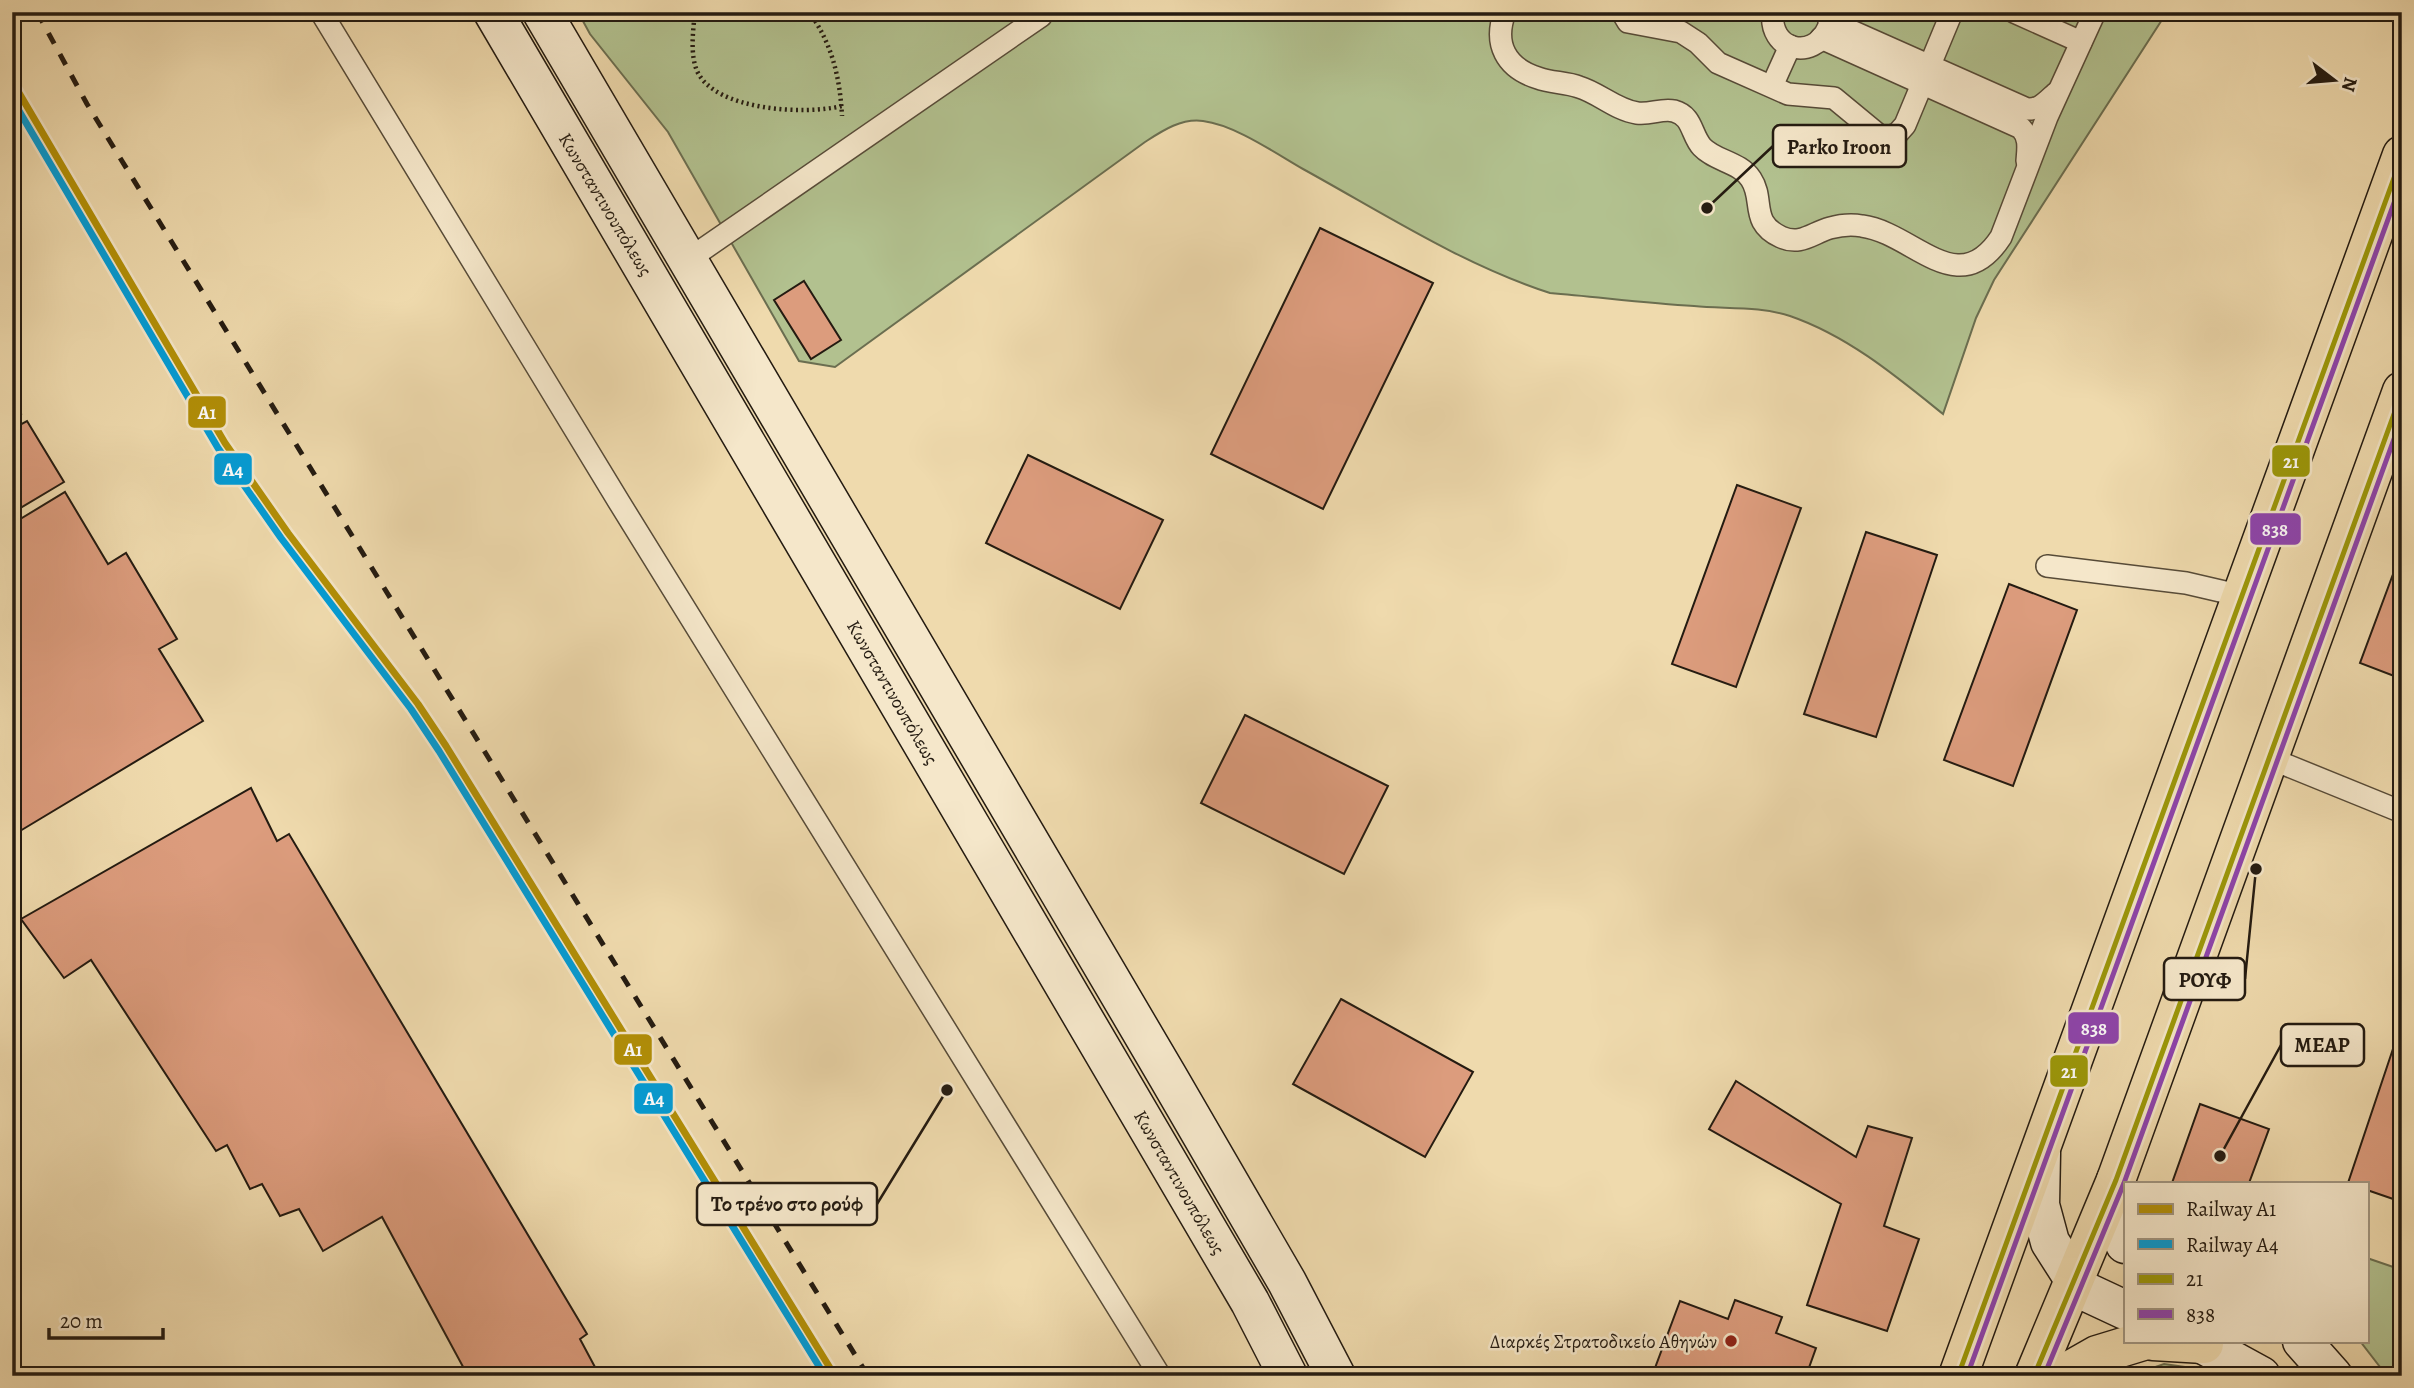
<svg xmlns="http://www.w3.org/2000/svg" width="2414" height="1388" font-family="Alegreya,serif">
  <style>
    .green { fill: #b2c18f; stroke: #6b6e50; stroke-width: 2 }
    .building { fill: #dc9c7d; stroke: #241b11; stroke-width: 2 }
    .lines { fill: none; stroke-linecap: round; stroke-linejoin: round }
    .service-casing { stroke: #574b38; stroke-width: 24 }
    .secondary-casing { stroke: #241b11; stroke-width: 41 }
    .primary-casing { stroke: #241b11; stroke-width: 41 }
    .path { stroke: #241b11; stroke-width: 4.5; stroke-dasharray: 2 3.5; stroke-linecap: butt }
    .service { stroke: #f5e7ca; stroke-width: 21 }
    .secondary { stroke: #f5e7ca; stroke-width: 38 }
    .primary { stroke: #efdaad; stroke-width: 38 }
    .rail { stroke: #241b11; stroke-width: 5; stroke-dasharray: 12 12; stroke-linecap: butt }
    .bus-1-casing { stroke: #f5e7ca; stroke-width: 10 }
    .bus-2-casing { stroke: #f5e7ca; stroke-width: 10 }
    .bus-1 { stroke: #9c9808; stroke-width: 5 }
    .bus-2 { stroke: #8e44ad; stroke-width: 5 }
    .rail-1-casing { stroke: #f5e7ca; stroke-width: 12 }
    .rail-2-casing { stroke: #f5e7ca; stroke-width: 12 }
    .rail-1 { stroke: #b28f06; stroke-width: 7 }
    .rail-2 { stroke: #029cd6; stroke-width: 7 }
    .poi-dot { fill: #8f2418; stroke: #f5e7ca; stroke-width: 2.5 }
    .labels { text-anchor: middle; stroke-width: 5; stroke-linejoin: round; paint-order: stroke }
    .street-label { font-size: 19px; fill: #241b11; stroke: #f5e7ca }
    .poi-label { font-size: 19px; fill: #241b11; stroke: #f5e7ca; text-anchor: end }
    .leader { fill: none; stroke: #241b11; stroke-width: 2.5 }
    .callout-dot { fill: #241b11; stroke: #f5e7ca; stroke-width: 2.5 }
    .callout { fill: #f5e7ca; stroke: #241b11; stroke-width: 2.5 }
    .callout-label { font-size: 21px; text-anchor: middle; font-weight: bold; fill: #241b11 }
    .line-badge { stroke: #f5e7ca; stroke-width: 2.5 }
    .badge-label { font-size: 19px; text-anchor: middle; font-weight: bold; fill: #fff }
  </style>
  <rect width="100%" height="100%" fill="#efdaad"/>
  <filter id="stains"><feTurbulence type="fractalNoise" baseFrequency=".00286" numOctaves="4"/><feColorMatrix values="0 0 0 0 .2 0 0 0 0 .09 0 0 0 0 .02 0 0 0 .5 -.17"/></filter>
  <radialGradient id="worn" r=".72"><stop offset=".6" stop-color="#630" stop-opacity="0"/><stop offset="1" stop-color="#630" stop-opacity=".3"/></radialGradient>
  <g class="green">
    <path d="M578 12H2167L1994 280 1976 318 1943 414C1896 376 1848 336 1790 316 1760 306 1725 309 1694 306 1646 303 1598 297 1550 293 1463 265 1383 213 1303 169 1275 153 1235 125 1203 121 1181 118 1162 131 1145 142L835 367 799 361 668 132 590 34Z"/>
    <polygon points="2367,1258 2402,1270 2402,1376 2387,1376 2360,1341 2367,1341"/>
    <polygon points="2164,1364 2185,1367 2210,1376 2129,1376"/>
  </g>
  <g class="building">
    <polygon points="1320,228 1433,283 1323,509 1211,454"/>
    <polygon points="804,281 841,340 811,359 774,300"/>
    <polygon points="12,400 21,414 12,419"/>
    <polygon points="27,421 64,482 12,513 12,429"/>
    <polygon points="1028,455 1163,520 1120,609 986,543"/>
    <polygon points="1737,485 1801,508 1736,687 1672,664"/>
    <polygon points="65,492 108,564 126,553 177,639 159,649 203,721 20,831 12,818 12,524"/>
    <polygon points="1866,532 1937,555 1876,737 1804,714"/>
    <polygon points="2402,550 2402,679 2360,663"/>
    <polygon points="2009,584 2077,610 2013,786 1944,760"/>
    <polygon points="1245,715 1388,786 1344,874 1201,803"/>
    <polygon points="251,788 277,841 289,834 587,1334 580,1339 596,1369 586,1376 468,1376 382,1217 323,1251 299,1209 280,1216 262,1184 250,1189 227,1145 216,1151 91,960 64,978 21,919"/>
    <polygon points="1341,999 1473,1072 1425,1157 1293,1084"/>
    <polygon points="2402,1022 2402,1202 2367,1190 2367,1183 2348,1183"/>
    <polygon points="1736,1081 1856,1157 1868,1126 1912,1138 1884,1226 1919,1239 1887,1331 1807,1305 1841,1204 1709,1129"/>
    <polygon points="2200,1104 2269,1129 2249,1183 2172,1183"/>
    <polygon points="1735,1300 1782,1317 1776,1333 1816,1348 1806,1376 1652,1376 1680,1301 1728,1319"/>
  </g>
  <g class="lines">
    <g class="service-casing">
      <g id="service">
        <polyline points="321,12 619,502 1160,1376"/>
        <path d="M1505 12C1493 44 1506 68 1538 78 1551 83 1566 82 1579 87 1599 93 1616 110 1637 113 1650 115 1662 108 1674 111 1693 116 1691 135 1702 147 1715 161 1740 162 1751 179 1765 200 1749 222 1781 237 1801 246 1812 233 1830 228 1841 225 1851 224 1862 226 1914 233 1958 303 2001 237L2047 117 2095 12"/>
        <polyline points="1622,12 1628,22 1681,32 1698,43 1718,63 1788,94 1834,98 1880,136 1888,137 1897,134 1905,125 1952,12"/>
        <path d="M1773 12C1768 50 1813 62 1828 28"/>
        <polyline points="2014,12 2081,42"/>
        <path d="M1829 21 2027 109C2040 110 2047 101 2056 93"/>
        <path d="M1821 38 2021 128C2030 138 2028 148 2027 161"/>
        <polyline points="1772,86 1790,46"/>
        <polyline points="689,259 1041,16"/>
        <polyline points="2047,566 2186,583 2242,596"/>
        <polyline points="2269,758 2402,812"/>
      </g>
    </g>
    <g class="secondary-casing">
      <g id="secondary">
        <polyline points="493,12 1250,1302 1288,1376"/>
        <polyline points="542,12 1168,1077 1287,1282 1336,1376"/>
        <polyline points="2041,1153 2040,1205 2050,1242 2080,1289 2125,1310"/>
        <polyline points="2116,1180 2114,1218 2125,1244"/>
        <polyline points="2197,1341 2261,1376"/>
        <polyline points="2302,1341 2333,1376"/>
      </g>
    </g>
    <g class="primary-casing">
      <g id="primary">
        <polyline points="2153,1341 2204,1344"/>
        <polyline points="1958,1376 2402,155"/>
        <polyline points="2034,1376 2116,1180 2402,391"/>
        <polyline points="2060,1376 2097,1355 2143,1341"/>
      </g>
    </g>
    <g class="path">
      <path d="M695 12C693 31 690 54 697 71 715 111 806 115 842 106"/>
      <path d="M809 12C832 43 840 78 842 116"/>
      <polyline points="906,20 918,12"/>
    </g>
    <use href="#service" class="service"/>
    <use href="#secondary" class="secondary"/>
    <use href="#primary" class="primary"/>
    <polyline class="rail" points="37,12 87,104 868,1376"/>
    <g class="bus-1-casing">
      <g id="bus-1">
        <polyline points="1958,1376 2402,156"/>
        <polyline points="2034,1376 2116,1180 2402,392"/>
      </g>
    </g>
    <g class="bus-2-casing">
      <g id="bus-2">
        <polyline points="1967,1376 2402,181"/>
        <polyline points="2044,1376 2124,1183 2402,417"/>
      </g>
    </g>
    <use href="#bus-1" class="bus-1"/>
    <use href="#bus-2" class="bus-2"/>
    <g class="rail-1-casing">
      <polyline id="rail-1" points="12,81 225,443 288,533 418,704 446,746 835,1376"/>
    </g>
    <g class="rail-2-casing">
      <polyline id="rail-2" points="12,99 218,448 281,538 411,709 439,751 825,1376"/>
    </g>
    <use href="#rail-1" class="rail-1"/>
    <use href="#rail-2" class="rail-2"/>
  </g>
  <circle class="poi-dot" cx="1731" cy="1341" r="7"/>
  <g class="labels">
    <g class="street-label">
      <text transform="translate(606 204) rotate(59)" y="7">Κωνσταντινουπόλεως</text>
      <text transform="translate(893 692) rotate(60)" y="7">Κωνσταντινουπόλεως</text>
      <text transform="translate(1180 1182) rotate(60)" y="7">Κωνσταντινουπόλεως</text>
    </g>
    <g class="poi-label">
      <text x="1717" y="1348">Διαρκές Στρατοδικείο Αθηνών</text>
    </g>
  </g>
  <path class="leader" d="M1707 208L1773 146M2256 869L2245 979M2220 1156L2281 1045M947 1090L877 1204"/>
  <g class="callout-dot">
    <circle cx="1707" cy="208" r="7"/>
    <circle cx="2256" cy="869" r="7"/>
    <circle cx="2220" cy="1156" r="7"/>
    <circle cx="947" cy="1090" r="7"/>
  </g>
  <g class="callout">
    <rect x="1773" y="125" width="133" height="42" rx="7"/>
    <rect x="2164" y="958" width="81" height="42" rx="7"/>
    <rect x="2281" y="1024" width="83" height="42" rx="7"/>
    <rect x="697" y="1183" width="180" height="42" rx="7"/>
  </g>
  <g class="callout-label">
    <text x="1839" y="154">Parko Iroon</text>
    <text x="2205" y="987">ΡΟΥΦ</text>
    <text x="2322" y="1052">MEAP</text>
    <text x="787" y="1211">Το τρένο στο ρούφ</text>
  </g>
  <g class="line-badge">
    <rect x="187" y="395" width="40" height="34" rx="7" fill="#b28f06"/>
    <rect x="2271" y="444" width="40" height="34" rx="7" fill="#9c9808"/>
    <rect x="213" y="452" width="40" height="34" rx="7" fill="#029cd6"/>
    <rect x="2249" y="512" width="53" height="34" rx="7" fill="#8e44ad"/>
    <rect x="2067" y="1011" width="53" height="34" rx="7" fill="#8e44ad"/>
    <rect x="613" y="1033" width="40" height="33" rx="7" fill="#b28f06"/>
    <rect x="2049" y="1054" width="40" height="34" rx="7" fill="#9c9808"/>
    <rect x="633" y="1082" width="41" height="33" rx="7" fill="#029cd6"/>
  </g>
  <g class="badge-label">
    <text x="207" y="419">A1</text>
    <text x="2291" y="468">21</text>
    <text x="233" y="476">A4</text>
    <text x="2275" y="536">838</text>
    <text x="2094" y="1035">838</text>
    <text x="633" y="1056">A1</text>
    <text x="2069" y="1078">21</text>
    <text x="654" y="1105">A4</text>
  </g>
  <rect width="2414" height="1388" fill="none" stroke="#efdaad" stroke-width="42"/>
  <rect x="14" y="14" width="2386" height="1360" fill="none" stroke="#241b11" stroke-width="3.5"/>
  <rect x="21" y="21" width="2372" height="1346" fill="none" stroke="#241b11" stroke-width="2"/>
  <rect x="2124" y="1182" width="245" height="161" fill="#f5e7ca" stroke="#a19580" stroke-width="2"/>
  <rect x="2138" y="1204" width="35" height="10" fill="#b28f06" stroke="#a19580" stroke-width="2"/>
  <text x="2186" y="1216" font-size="21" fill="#241b11">Railway A1</text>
  <rect x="2138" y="1239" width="35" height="10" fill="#029cd6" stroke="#a19580" stroke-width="2"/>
  <text x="2186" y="1252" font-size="21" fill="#241b11">Railway A4</text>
  <rect x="2138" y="1274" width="35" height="10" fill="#9c9808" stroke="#a19580" stroke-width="2"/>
  <text x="2186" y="1286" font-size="21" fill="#241b11">21</text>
  <rect x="2138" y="1309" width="35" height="10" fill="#8e44ad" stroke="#a19580" stroke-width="2"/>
  <text x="2186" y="1322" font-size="21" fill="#241b11">838</text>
  <g transform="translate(2334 80) rotate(106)" stroke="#f5e7ca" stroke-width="5" paint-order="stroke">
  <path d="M0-5L12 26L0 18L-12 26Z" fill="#241b11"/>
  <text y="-10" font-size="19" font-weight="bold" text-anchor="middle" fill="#241b11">N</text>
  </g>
  <path d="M49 1328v10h114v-10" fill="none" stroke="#241b11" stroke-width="3.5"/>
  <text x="60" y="1328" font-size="21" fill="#241b11" stroke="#f5e7ca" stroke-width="5" paint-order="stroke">20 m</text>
  <rect width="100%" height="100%" filter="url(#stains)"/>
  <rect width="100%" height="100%" fill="url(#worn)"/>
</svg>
